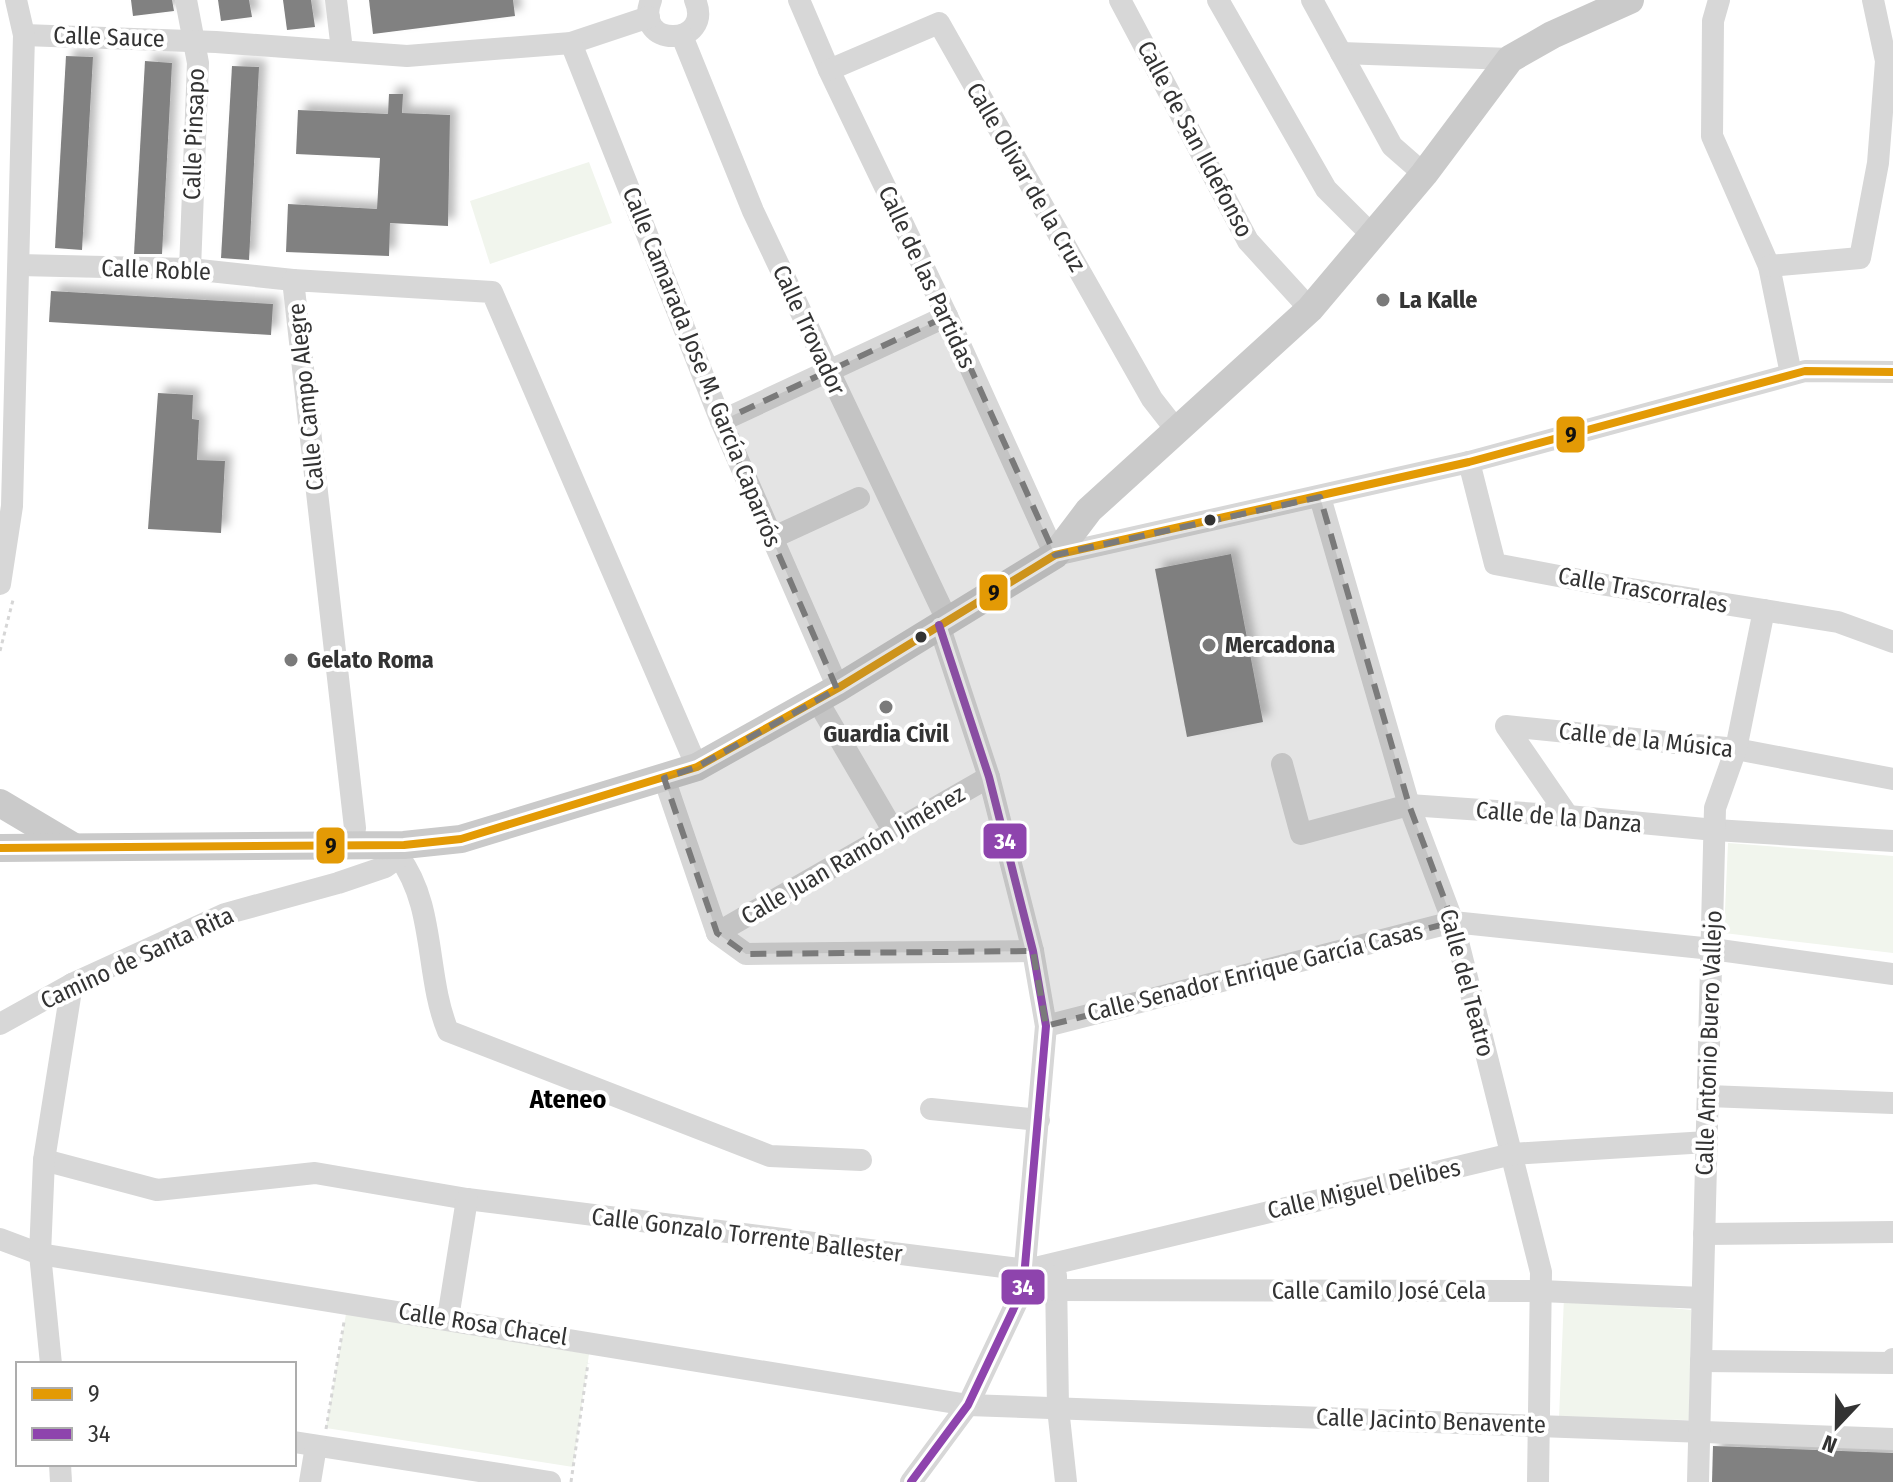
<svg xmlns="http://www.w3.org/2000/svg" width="1893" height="1482" font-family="'Fira Sans Condensed',sans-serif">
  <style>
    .green { fill: #f1f5ed }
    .building { fill: #818181; filter: url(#shadow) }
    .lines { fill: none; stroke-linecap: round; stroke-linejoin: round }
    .path { stroke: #d6d6d6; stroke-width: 3; stroke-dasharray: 4 4; stroke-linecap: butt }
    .minor { stroke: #d7d7d7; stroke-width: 22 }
    .major { stroke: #cacaca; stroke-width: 28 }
    .bus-1-casing { stroke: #fff; stroke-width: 14 }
    .bus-2-casing { stroke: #fff; stroke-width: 14 }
    .bus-1 { stroke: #e39a05; stroke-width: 8 }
    .bus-2 { stroke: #8e44ad; stroke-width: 8 }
    .marked { fill: #7a7a7a; fill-opacity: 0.2; stroke: #7a7a7a; stroke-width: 6; stroke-dasharray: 16 10; stroke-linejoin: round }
    .poi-dot { fill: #7a7a7a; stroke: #fff; stroke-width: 3 }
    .bus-dot { fill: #333; stroke: #fff; stroke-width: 3 }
    .labels { text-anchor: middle; stroke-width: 8; stroke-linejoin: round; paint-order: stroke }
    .street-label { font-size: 24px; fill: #333; stroke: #fff }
    .poi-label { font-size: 24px; font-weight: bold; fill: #333; stroke: #fff; text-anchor: start }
    .neighbourhood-label { font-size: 26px; font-weight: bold; fill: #000; stroke: #fff }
    .line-badge { stroke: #fff; stroke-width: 3 }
    .badge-label { font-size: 22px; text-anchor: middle; font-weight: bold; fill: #fff }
    .pale-badge-label { font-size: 22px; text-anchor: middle; font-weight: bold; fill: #111 }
  </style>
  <defs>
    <filter id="shadow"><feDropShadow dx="7" dy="-7" stdDeviation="4" flood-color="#0004"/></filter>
  </defs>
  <rect width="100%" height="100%" fill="#fff"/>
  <g class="green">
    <polygon points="589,162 612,223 490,264 470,201"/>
    <polygon points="1728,843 1893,856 1893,953 1724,933"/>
    <polygon points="1564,1297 1691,1310 1689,1420 1559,1418"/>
    <polygon points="346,1314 589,1354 573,1467 326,1428"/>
  </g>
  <g class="building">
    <polygon points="131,0 172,0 174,11 133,16"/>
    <polygon points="218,0 249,0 252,17 221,21"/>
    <polygon points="283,0 311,0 315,27 287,30"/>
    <polygon points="369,0 513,0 515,16 373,34"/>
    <polygon points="66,56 93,57 82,250 55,248"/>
    <polygon points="145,61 172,63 162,254 134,254"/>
    <polygon points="232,66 259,67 249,260 221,258"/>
    <polygon points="389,94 403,94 402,113 450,115 448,226 390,223 389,256 286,252 288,204 377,209 380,158 296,154 298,110 388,114"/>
    <polygon points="51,291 273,304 271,335 49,322"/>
    <polygon points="158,393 193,395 192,419 199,420 197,460 225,461 221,533 148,529"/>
    <polygon points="1231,554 1263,722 1187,737 1155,569"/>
    <polygon points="1713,1446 1893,1453 1893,1482 1712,1482"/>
  </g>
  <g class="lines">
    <g class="path">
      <polyline points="0,651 13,600"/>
      <polyline points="326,1429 344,1322"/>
      <polyline points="571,1482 588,1363"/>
    </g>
    <g class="minor">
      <polyline points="186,0 198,63 190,269"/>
      <polyline points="336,0 342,50"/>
      <path d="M651 0C632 49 715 47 695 0"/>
      <polyline points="799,0 829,70 947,316 1055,555 1469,462 1805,371 1893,372"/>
      <polyline points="1120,0 1248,241 1310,309"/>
      <polyline points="1218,0 1326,189 1373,236"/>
      <polyline points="1312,0 1392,146 1424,174"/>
      <polyline points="1719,0 1713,21 1712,136 1769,266 1791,374"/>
      <polyline points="24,35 216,42 407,56 571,43 649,17"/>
      <polyline points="682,36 753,211 947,620"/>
      <polyline points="571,43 721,421 838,688"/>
      <polyline points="1341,53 1510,59"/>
      <polyline points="829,70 939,23 1152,399 1177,431"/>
      <polyline points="19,265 190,269 293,280"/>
      <polyline points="1769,266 1860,258 1878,163 1886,61 1873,0"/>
      <polyline points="721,421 947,316"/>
      <polyline points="1469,462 1495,564 1606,585 1838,622 1893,642"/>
      <polyline points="1320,497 1409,805 1453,922 1541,1272 1538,1482"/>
      <polyline points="772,538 859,498"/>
      <polyline points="0,584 12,506 24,35 16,0"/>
      <polyline points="817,700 893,830"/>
      <polyline points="1282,764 1301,834 1409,805 1568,816 1715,830 1893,841"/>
      <polyline points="664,778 717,933 746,954 1033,951"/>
      <polyline points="1568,816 1506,726 1736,749 1893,779"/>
      <polyline points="352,845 355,828 293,280 492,292 697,767"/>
      <path d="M399 857C436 906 425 976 448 1031L770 1156 861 1160"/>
      <polyline points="717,933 989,777"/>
      <polyline points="0,1024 72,984 225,914 338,883 385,867 399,857 403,846"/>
      <polyline points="1046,1026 1453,922 1712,949 1893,974"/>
      <polyline points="1708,1096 1893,1103"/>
      <polyline points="931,1109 1039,1120"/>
      <polyline points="44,1160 157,1190 315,1173 467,1199 1027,1270 1512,1154 1707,1142"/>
      <polyline points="1704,1234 1893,1232"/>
      <polyline points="0,1239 40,1254 968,1405 1893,1439"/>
      <polyline points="1056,1276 1058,1408 1066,1482"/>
      <polyline points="1056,1290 1541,1291 1702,1298"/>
      <polyline points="448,1318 467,1199"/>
      <polyline points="1701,1361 1893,1363 1893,1359"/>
      <polyline points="51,1364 40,1254 44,1160 72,984"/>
      <polyline points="294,1442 550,1482"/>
      <polyline points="60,1464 61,1482"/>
      <polyline points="310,1482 316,1446"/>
      <polyline points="911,1482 968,1405 1023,1289 1046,1026 1033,951 989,777 939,625"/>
      <polyline points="1698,1482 1715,808 1736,749 1764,610"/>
    </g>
    <g class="major">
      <polyline points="0,803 74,847"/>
      <polyline points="0,848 404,845 461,839 697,767 838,688 1055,555 1089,510 1310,309 1424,174 1510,59 1552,35 1630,0"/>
    </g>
    <g class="bus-1-casing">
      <polyline id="bus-1" points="0,848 404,845 461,839 697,767 838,688 1055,555 1469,462 1805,371 1893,372"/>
    </g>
    <g class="bus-2-casing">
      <polyline id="bus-2" points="911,1482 968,1405 1023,1289 1046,1026 1033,951 989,777 939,625"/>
    </g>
    <use href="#bus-1" class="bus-1"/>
    <use href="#bus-2" class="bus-2"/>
  </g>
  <path class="marked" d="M947 316 1055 555 1320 497 1409 805 1453 922 1046 1026 1033 951 746 954 717 933 664 778 697 767 837 689 721 421Z"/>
  <g class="poi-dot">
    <circle cx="1383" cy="300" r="8"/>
    <circle cx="1209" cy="645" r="8"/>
    <circle cx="291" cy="660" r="8"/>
    <circle cx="886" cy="707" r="8"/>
  </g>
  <g class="bus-dot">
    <circle cx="1210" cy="520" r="7"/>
    <circle cx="921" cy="637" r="7"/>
  </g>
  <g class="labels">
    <g class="street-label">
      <text transform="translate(109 37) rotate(2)" y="8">Calle Sauce</text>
      <text transform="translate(194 134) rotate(-88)" y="8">Calle Pinsapo</text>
      <text transform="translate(1195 139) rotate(62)" y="8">Calle de San Ildefonso</text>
      <text transform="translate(1026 177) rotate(60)" y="8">Calle Olivar de la Cruz</text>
      <text transform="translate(156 270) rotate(2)" y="8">Calle Roble</text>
      <text transform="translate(927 277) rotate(65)" y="8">Calle de las Partidas</text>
      <text transform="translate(809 330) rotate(65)" y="8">Calle Trovador</text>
      <text transform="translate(702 367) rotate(68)" y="8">Calle Camarada Jose M. García Caparrós</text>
      <text transform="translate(306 397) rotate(-96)" y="8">Calle Campo Alegre</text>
      <text transform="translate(1643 590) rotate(10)" y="8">Calle Trascorrales</text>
      <text transform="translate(1646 740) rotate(6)" y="8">Calle de la Música</text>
      <text transform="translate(1559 817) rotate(5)" y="8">Calle de la Danza</text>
      <text transform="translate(853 855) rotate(-30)" y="8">Calle Juan Ramón Jiménez</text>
      <text transform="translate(137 958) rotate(-25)" y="8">Camino de Santa Rita</text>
      <text transform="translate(1255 972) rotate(-14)" y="8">Calle Senador Enrique García Casas</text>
      <text transform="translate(1467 983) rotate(75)" y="8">Calle del Teatro</text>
      <text transform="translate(1709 1043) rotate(-88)" y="8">Calle Antonio Buero Vallejo</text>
      <text transform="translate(1364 1189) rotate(-13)" y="8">Calle Miguel Delibes</text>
      <text transform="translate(747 1235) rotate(7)" y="8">Calle Gonzalo Torrente Ballester</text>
      <text x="1379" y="1299">Calle Camilo José Cela</text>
      <text transform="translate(483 1324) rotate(9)" y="8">Calle Rosa Chacel</text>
      <text transform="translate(1431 1421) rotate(2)" y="8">Calle Jacinto Benavente</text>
    </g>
    <g class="poi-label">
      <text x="1399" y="308">La Kalle</text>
      <text x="1225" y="653">Mercadona</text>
      <text x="307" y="668">Gelato Roma</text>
      <text x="886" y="742" text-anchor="middle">Guardia Civil</text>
    </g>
    <g class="neighbourhood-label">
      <text x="568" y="1108">Ateneo</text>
    </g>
  </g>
  <g class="line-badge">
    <rect x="1555" y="415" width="31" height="39" rx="8" fill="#e39a05"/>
    <rect x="978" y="573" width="31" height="39" rx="8" fill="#e39a05"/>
    <rect x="982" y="822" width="46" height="38" rx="8" fill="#8e44ad"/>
    <rect x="315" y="826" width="31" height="39" rx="8" fill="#e39a05"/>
    <rect x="1000" y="1268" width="46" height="38" rx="8" fill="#8e44ad"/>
  </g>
  <g class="badge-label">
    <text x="1005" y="849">34</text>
    <text x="1023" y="1295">34</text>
  </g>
  <g class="pale-badge-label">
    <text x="1571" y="442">9</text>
    <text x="994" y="600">9</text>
    <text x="331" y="853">9</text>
  </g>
  <rect x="16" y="1362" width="280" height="104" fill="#ffffff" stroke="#adadad" stroke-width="2"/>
  <rect x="32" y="1388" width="40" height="12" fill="#e39a05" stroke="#adadad" stroke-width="2"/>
  <text x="88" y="1402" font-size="24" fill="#333333">9</text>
  <rect x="32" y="1428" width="40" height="12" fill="#8e44ad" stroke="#adadad" stroke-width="2"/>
  <text x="88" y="1442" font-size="24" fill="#333333">34</text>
  <g transform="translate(1837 1426) rotate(202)" stroke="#ffffff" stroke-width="6" paint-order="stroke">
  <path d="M0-6L14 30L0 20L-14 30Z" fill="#333333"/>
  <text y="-12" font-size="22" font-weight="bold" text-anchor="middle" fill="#333333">N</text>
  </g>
</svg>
